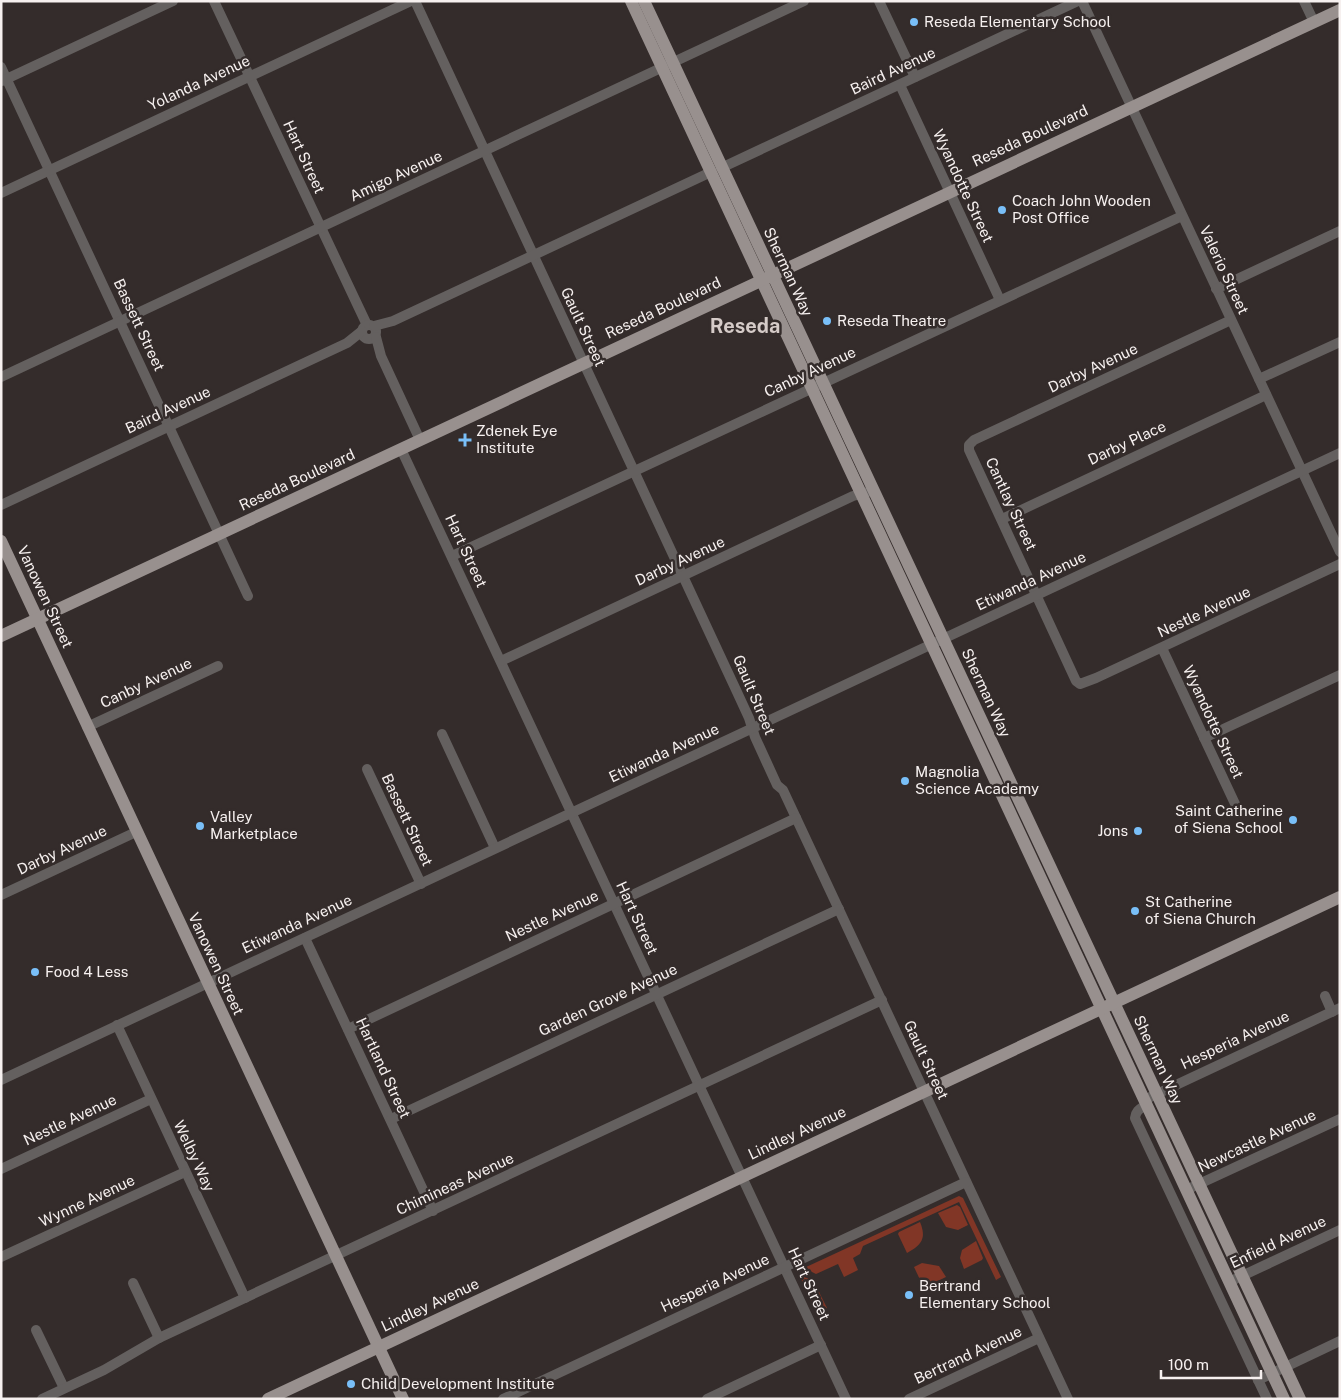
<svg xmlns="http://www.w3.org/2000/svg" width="1341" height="1400" font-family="'Public Sans',sans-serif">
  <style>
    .green { fill: #813626 }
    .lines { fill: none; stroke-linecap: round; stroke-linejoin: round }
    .minor { stroke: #64605f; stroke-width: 10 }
    .major { stroke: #98908e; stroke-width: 12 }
    .poi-dot { fill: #79bff8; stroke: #342c2b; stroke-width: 2 }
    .labels { text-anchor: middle; stroke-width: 5; stroke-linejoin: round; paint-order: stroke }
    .poi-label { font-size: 15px; fill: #f6f0ef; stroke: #342c2b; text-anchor: start }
    .street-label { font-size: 15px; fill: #f6f0ef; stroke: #342c2b }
    .district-label { font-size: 20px; font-weight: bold; fill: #d5cbc8; stroke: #342c2b }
  </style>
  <rect width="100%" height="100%" fill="#342c2b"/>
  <g class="green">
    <polygon points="959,1196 963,1198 1001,1277 996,1280 959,1202 863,1246 860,1254 853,1258 858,1270 844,1277 838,1264 816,1274 804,1268"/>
    <polygon points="957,1205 960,1207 968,1225 958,1230 946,1227 938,1213"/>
    <path d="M920 1222C927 1239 921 1245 907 1253L898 1234 899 1232Z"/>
    <polygon points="976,1241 983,1258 982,1260 964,1269 960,1258 962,1250"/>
    <polygon points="922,1263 939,1266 946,1277 925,1287 923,1286 914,1267"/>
    <polygon points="799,1275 813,1280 827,1308 817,1313"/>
  </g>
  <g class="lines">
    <g class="minor">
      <polyline points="214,1 367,325"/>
      <polyline points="415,1 737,692 749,718 755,737 777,785 783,790 1068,1399"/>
      <polyline points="879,1 915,77"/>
      <polyline points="1082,1 1340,552"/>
      <polyline points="1304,1 1314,22"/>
      <polyline points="1,67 248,596"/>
      <polyline points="2,81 173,1"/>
      <polyline points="900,85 1000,300"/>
      <polyline points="721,168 1078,1"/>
      <polyline points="1,193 411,1"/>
      <polyline points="1216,289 1340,231"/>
      <polyline points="1231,320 974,440 969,445 969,450 1076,681 1080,684 1096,678 1340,564"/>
      <circle cx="369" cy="332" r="7"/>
      <polyline points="374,326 393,321 711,172"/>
      <polyline points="376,337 381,356 420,440"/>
      <polyline points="1,377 804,1"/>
      <polyline points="1259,379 1340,342"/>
      <polyline points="401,449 846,1399"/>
      <polyline points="1,505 347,343 362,331"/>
      <polyline points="1002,519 1266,395"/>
      <polyline points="452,556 1182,216"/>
      <polyline points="1162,648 1237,808"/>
      <polyline points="501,661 853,496 868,492"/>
      <polyline points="87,727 218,666"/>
      <polyline points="442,734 495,848"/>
      <polyline points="1204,738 1340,675"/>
      <polyline points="367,769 421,884"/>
      <polyline points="1,895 136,832"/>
      <polyline points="305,938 433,1211"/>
      <polyline points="1325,996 1332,1012"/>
      <polyline points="117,1025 245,1298"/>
      <polyline points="348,1029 796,818"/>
      <polyline points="1,1080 1340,453"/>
      <polyline points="1144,1100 1340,1008"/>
      <path d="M1146 1105C1140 1109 1136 1110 1135 1118L1267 1399"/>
      <polyline points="391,1119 839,909"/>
      <polyline points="1,1169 151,1099"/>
      <polyline points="1186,1190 1340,1119"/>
      <polyline points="1,1257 185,1172"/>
      <polyline points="1229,1282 1340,1230"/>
      <polyline points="133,1283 159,1338"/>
      <polyline points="36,1330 64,1388"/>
      <polyline points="1258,1380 1340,1341"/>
      <polyline points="42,1399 104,1370 159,1338 882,1000"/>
      <polyline points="503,1399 966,1182"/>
      <polyline points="707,1399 821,1345"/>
      <polyline points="909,1399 1039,1338"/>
    </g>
    <g class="major">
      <polyline points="631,1 1284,1399"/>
      <polyline points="644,1 1300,1399"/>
      <polyline points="1,541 403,1399"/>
      <polyline points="1,636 1340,10"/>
      <polyline points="268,1399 1340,897"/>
    </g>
  </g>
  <g class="poi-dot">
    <circle cx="914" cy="22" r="5"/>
    <circle cx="1002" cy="210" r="5"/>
    <circle cx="827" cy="321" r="5"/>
    <path d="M462.5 432.5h5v5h5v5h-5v5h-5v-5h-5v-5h5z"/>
    <circle cx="905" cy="781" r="5"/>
    <circle cx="1293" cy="820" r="5"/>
    <circle cx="200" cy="826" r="5"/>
    <circle cx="1138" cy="831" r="5"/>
    <circle cx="1135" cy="911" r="5"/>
    <circle cx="35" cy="972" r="5"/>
    <circle cx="909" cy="1295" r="5"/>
    <circle cx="351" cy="1384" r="5"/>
  </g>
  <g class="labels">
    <g class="poi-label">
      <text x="924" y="27">Reseda Elementary School</text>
      <text x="1012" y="206">Coach John Wooden<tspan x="1012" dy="17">Post Office</tspan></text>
      <text x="837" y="326">Reseda Theatre</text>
      <text x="476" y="436">Zdenek Eye<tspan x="476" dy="17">Institute</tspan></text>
      <text x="915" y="777">Magnolia<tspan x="915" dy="17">Science Academy</tspan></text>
      <text x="1283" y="816" text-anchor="end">Saint Catherine<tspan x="1283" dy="17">of Siena School</tspan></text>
      <text x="210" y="822">Valley<tspan x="210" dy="17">Marketplace</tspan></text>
      <text x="1128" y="836" text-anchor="end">Jons</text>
      <text x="1145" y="907">St Catherine<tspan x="1145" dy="17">of Siena Church</tspan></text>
      <text x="45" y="977">Food 4 Less</text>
      <text x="919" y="1291">Bertrand<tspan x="919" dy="17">Elementary School</tspan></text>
      <text x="361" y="1389">Child Development Institute</text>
    </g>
    <g class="street-label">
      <text transform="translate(893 71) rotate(-25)" y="5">Baird Avenue</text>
      <text transform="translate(199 83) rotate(-25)" y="5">Yolanda Avenue</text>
      <text transform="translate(1030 136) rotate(-25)" y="5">Reseda Boulevard</text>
      <text transform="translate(304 157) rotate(65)" y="5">Hart Street</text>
      <text transform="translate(396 176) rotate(-25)" y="5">Amigo Avenue</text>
      <text transform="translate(963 186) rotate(65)" y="5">Wyandotte Street</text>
      <text transform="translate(1224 270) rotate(65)" y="5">Valerio Street</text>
      <text transform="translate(788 272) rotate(65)" y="5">Sherman Way</text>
      <text transform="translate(663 308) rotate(-25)" y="5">Reseda Boulevard</text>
      <text transform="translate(139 325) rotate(65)" y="5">Bassett Street</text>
      <text transform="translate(583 327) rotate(65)" y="5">Gault Street</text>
      <text transform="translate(1093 368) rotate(-25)" y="5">Darby Avenue</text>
      <text transform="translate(810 372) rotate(-25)" y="5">Canby Avenue</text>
      <text transform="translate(168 410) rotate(-25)" y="5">Baird Avenue</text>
      <text transform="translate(1127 443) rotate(-25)" y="5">Darby Place</text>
      <text transform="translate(297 480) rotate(-25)" y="5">Reseda Boulevard</text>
      <text transform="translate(1011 504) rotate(65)" y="5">Cantlay Street</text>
      <text transform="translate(466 551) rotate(65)" y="5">Hart Street</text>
      <text transform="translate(680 561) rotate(-25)" y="5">Darby Avenue</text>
      <text transform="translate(1031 581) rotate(-25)" y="5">Etiwanda Avenue</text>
      <text transform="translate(45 597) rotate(65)" y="5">Vanowen Street</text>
      <text transform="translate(1204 612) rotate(-25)" y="5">Nestle Avenue</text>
      <text transform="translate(146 683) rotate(-25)" y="5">Canby Avenue</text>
      <text transform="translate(986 693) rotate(65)" y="5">Sherman Way</text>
      <text transform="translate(754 695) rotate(67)" y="5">Gault Street</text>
      <text transform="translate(1213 722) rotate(65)" y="5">Wyandotte Street</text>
      <text transform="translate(664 753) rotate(-25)" y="5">Etiwanda Avenue</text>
      <text transform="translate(407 820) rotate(65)" y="5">Bassett Street</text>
      <text transform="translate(62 850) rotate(-25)" y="5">Darby Avenue</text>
      <text transform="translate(552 916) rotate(-25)" y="5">Nestle Avenue</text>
      <text transform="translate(637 918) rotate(65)" y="5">Hart Street</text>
      <text transform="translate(297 924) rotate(-25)" y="5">Etiwanda Avenue</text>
      <text transform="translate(216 964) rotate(65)" y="5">Vanowen Street</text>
      <text transform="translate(608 1000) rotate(-25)" y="5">Garden Grove Avenue</text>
      <text transform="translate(1235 1040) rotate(-25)" y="5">Hesperia Avenue</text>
      <text transform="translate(926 1060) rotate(65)" y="5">Gault Street</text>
      <text transform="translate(1158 1060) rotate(65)" y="5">Sherman Way</text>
      <text transform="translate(383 1068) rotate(65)" y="5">Hartland Street</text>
      <text transform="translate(70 1120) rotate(-25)" y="5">Nestle Avenue</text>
      <text transform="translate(797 1133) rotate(-25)" y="5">Lindley Avenue</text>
      <text transform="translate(1257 1141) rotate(-25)" y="5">Newcastle Avenue</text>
      <text transform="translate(194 1156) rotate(65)" y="5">Welby Way</text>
      <text transform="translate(455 1184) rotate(-25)" y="5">Chimineas Avenue</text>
      <text transform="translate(87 1201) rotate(-25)" y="5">Wynne Avenue</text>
      <text transform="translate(1278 1242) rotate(-25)" y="5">Enfield Avenue</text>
      <text transform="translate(715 1283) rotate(-25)" y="5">Hesperia Avenue</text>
      <text transform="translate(809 1284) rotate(65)" y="5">Hart Street</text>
      <text transform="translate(430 1305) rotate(-25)" y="5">Lindley Avenue</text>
      <text transform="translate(968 1355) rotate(-25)" y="5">Bertrand Avenue</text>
    </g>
    <g class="district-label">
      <text x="745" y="333">Reseda</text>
    </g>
  </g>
  <rect width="1341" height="1400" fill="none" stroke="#f6f0ef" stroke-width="5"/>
  <path d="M1161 1370v8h100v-8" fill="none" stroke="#f6f0ef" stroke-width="2.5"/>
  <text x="1168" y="1370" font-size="15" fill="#f6f0ef" stroke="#342c2b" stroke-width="4" paint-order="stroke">100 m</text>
</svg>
